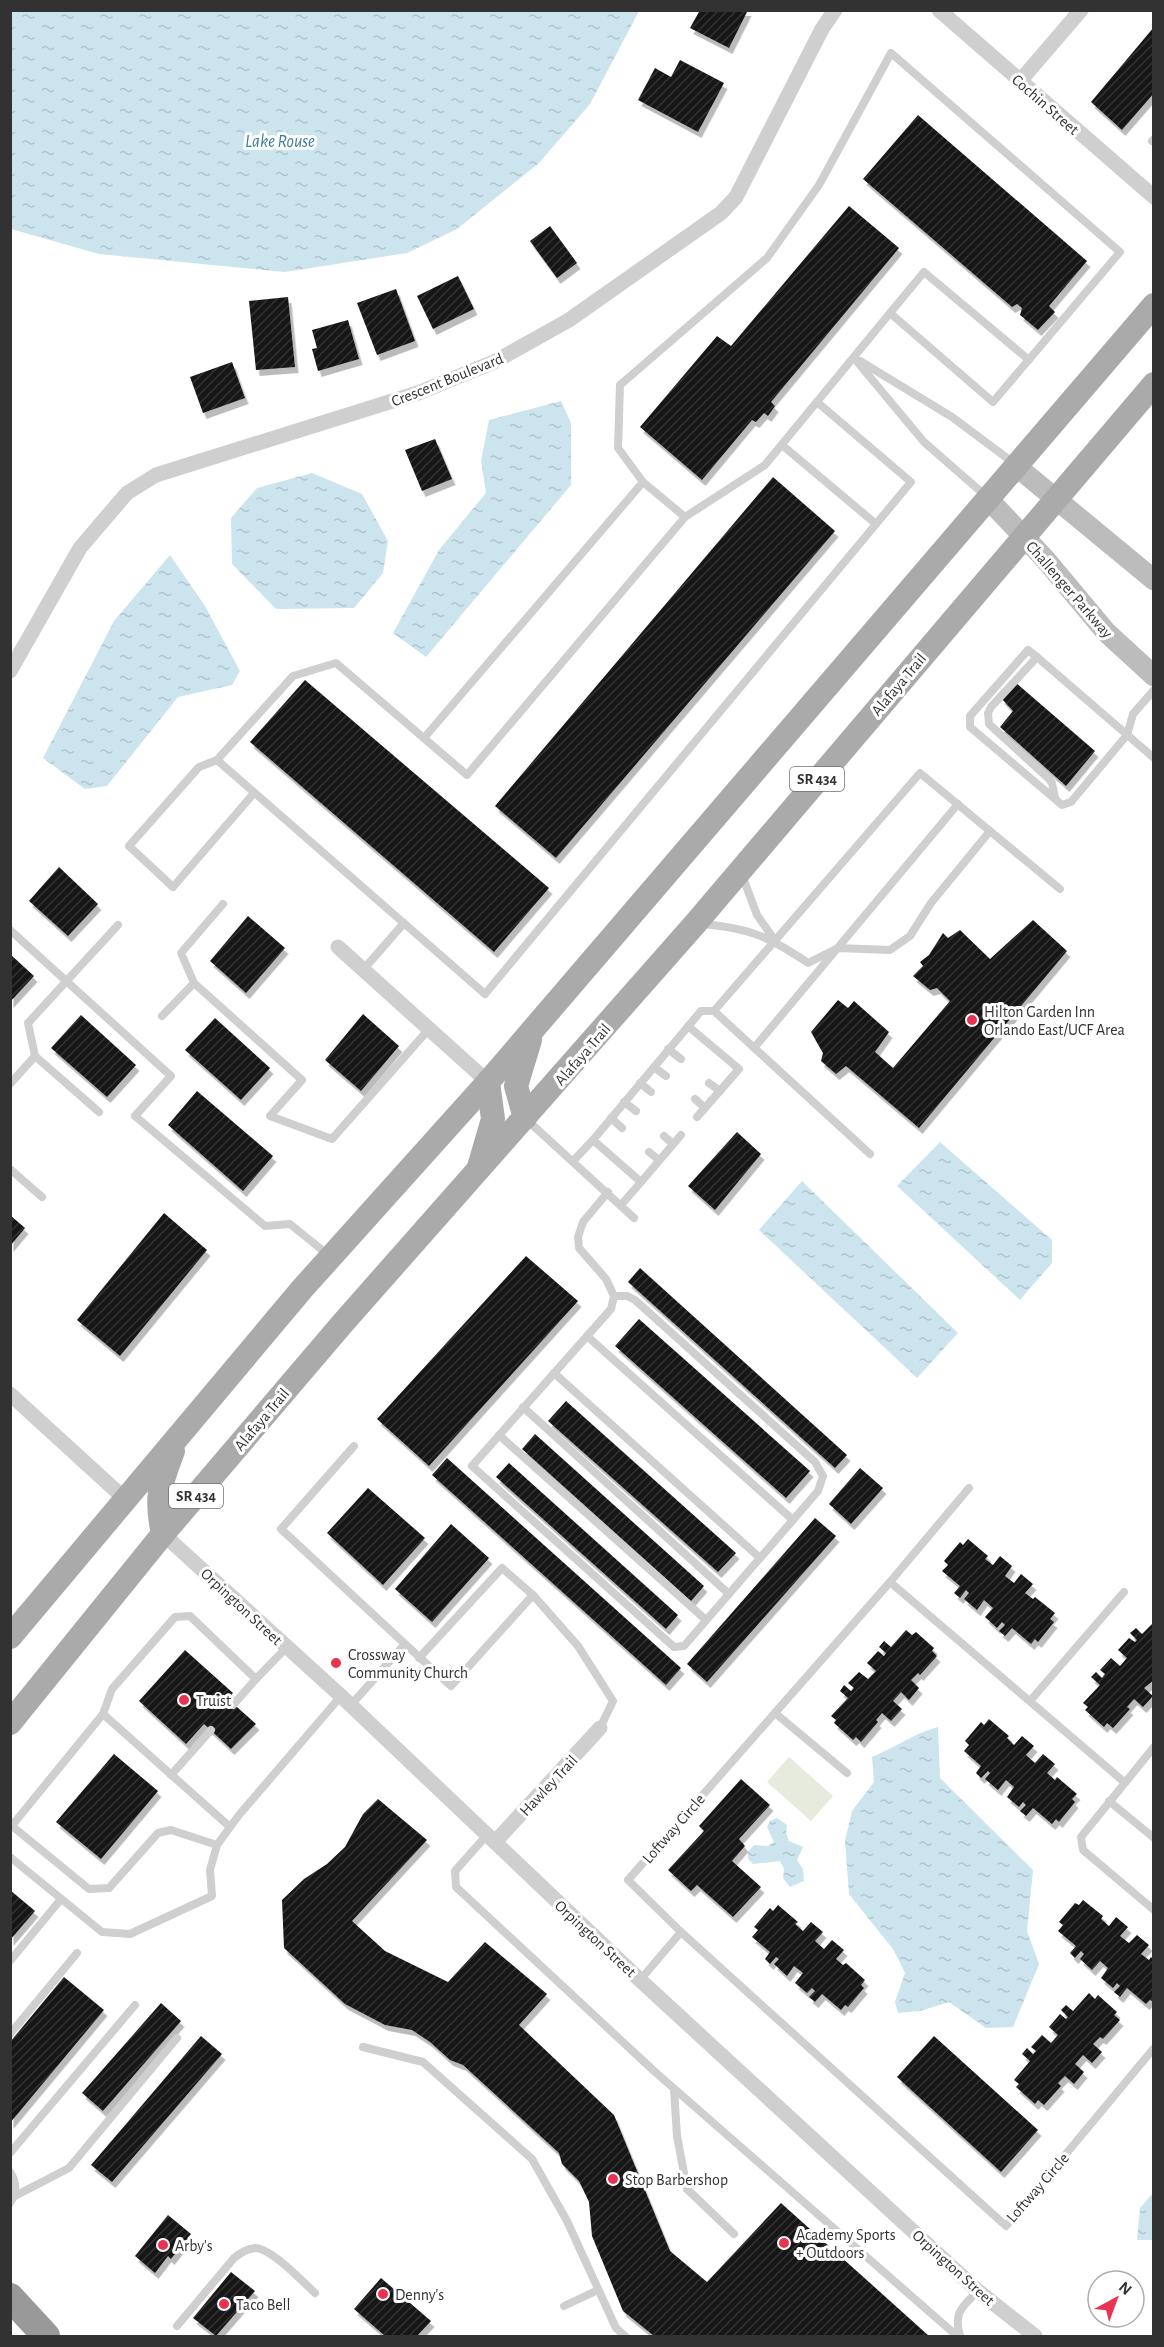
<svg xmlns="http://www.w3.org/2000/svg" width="1164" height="2347" font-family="'Alegreya Sans',sans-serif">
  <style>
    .grass { fill: #e6ebdd }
    .water { fill: url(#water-ripples) }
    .building { fill: url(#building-hatch); filter: url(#shadow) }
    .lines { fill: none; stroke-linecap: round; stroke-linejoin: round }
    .lane { stroke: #cfcfcf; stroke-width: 8 }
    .street { stroke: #cfcfcf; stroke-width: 15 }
    .secondary { stroke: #bcbcbc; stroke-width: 21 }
    .primary { stroke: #aaa; stroke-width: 24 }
    .highway { stroke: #999; stroke-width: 28 }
    .poi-dot { fill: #ea3252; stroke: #fff; stroke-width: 2 }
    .labels { text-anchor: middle; stroke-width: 6; stroke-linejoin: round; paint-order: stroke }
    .shield { fill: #fff; stroke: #707070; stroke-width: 1.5 }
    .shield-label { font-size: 15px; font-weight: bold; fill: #323232 }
    .street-label { font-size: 16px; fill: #323232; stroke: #fff }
    .poi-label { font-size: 16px; fill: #323232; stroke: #fff; text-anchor: start }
    .water-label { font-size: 18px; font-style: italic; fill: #3c7d97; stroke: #fff }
  </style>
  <defs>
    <pattern id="water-ripples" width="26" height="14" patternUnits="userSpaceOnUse" patternTransform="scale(1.5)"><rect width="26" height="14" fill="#cce4ee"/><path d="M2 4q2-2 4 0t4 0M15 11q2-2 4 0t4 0" fill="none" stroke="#b0c4cd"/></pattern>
    <pattern id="building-hatch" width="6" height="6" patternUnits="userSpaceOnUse" patternTransform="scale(1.5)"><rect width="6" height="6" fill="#191919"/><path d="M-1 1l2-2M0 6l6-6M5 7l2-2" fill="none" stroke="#323232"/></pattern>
    <filter id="shadow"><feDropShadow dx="3.5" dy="6" stdDeviation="0" flood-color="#0004"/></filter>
  </defs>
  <rect width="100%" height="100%" fill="#fff"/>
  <polygon class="grass" points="789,1757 833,1796 811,1821 767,1782"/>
  <g class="water">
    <polygon points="10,11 11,10 639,11 590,104 539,163 457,229 407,253 285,272 99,254 11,229"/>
    <polygon points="561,401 571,423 571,485 426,657 393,633 439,550 486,493 481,461 489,420"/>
    <polygon points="312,473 362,494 388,541 383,573 354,608 276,609 232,564 231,518 257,488"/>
    <polygon points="170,555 205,606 240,671 232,685 178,697 107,786 85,789 43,758 114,621"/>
    <polygon points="940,1142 1052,1240 1052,1263 1020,1300 897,1186"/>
    <polygon points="802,1181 958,1333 917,1378 759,1230"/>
    <path d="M938 1727 940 1778 1033 1870 1027 1931 1039 1964 1013 2027 986 2028 949 2002 920 2011 898 2013 895 2002 905 1973 893 1949 849 1894 845 1841 852 1811 874 1782 872 1757C895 1748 914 1733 938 1727Z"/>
    <polygon points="777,1818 787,1825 786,1833 789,1841 803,1847 797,1860 803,1869 804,1881 790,1887 783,1878 784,1869 780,1861 753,1864 748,1859 748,1852 754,1845 768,1846 774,1842 767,1827 770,1821"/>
    <polygon points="1153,2193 1153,2240 1137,2240 1140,2208"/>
  </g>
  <g class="building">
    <polygon points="700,10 748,10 729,48 690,28"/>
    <polygon points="1154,27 1154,93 1122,130 1091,102"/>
    <polygon points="680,60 724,83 698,132 638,100 655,68 671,77"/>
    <polygon points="918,115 1087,261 1049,306 1055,312 1038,330 1020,315 1022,308 1017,304 1012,307 863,179"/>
    <polygon points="849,206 899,248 771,402 775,406 768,416 764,413 756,422 752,420 702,480 640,427 717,336 731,346"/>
    <polygon points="550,226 577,263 557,278 530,241"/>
    <polygon points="458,276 474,309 433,329 417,296"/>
    <polygon points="396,289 415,341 377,355 357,303"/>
    <polygon points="288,297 295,367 256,370 249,301"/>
    <polygon points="348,320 359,359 318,371 312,349 317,348 312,330"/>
    <polygon points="232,362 245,398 203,413 190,377"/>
    <polygon points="435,439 452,479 422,491 405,450"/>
    <polygon points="773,477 835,531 556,858 495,806"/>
    <polygon points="305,680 549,888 494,952 250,742"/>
    <polygon points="1015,682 1095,751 1066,786 1000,727 1013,711 1001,698"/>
    <polygon points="59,867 98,904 68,936 29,901"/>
    <polygon points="248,916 285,948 246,993 210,961"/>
    <polygon points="1033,920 1067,951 919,1128 846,1066 836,1074 821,1061 823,1053 811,1032 838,1000 848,1008 854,1001 889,1032 875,1052 893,1068 950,1001 937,988 930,990 913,976 923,966 920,962 929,955 943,933 948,938 960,930 990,959"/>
    <polygon points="10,954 34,976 10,1002"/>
    <polygon points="363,1014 399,1046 361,1091 325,1060"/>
    <polygon points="81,1015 136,1065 107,1097 51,1048"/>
    <polygon points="215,1018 270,1068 241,1100 185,1050"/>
    <polygon points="197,1091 273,1156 243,1191 168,1125"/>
    <polygon points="737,1132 761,1154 715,1210 688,1186"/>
    <polygon points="164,1213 207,1250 120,1356 77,1320"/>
    <polygon points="10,1215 25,1228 10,1246"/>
    <polygon points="526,1256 578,1301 429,1466 377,1419"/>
    <polygon points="640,1268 847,1455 835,1468 628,1282"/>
    <polygon points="639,1319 810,1471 786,1498 615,1346"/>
    <polygon points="566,1401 736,1553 718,1572 548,1421"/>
    <polygon points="535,1434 704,1586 691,1601 522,1449"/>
    <polygon points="447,1458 681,1668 666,1685 432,1475"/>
    <polygon points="509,1463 678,1615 666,1629 496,1477"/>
    <polygon points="860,1468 883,1488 851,1524 829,1504"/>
    <polygon points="368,1488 425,1538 383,1585 327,1533"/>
    <polygon points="815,1518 836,1536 707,1682 687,1664"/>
    <polygon points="451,1524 489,1558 432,1622 395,1589"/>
    <polygon points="968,1539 988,1556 985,1559 993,1565 1000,1556 1012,1566 1005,1576 1014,1583 1021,1574 1033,1584 1025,1593 1033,1599 1035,1597 1055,1613 1050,1619 1054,1622 1038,1642 1035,1639 1031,1644 1012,1628 1005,1636 999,1631 1005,1625 1002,1622 997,1628 985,1617 993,1608 984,1600 977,1610 964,1599 969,1593 966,1590 960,1598 954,1593 960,1586 942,1571 948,1565 944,1561 960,1542 963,1545"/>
    <polygon points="1154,1622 1154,1680 1144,1688 1153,1696 1143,1707 1134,1699 1127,1707 1130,1709 1113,1728 1107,1723 1104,1727 1085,1710 1088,1707 1083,1703 1100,1685 1091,1677 1096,1672 1102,1678 1105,1674 1100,1670 1111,1658 1120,1666 1127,1658 1118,1650 1129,1638 1135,1642 1137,1640 1130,1633 1136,1628 1142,1634"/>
    <polygon points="906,1630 912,1635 916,1632 934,1648 932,1651 937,1656 920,1675 918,1673 911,1680 919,1688 909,1700 901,1692 893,1701 902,1709 891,1721 882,1713 876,1720 878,1722 861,1742 856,1737 853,1740 834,1723 836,1720 831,1716 848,1698 840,1691 844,1685 851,1691 854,1688 848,1683 859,1672 868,1679 876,1671 867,1663 878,1651 884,1656 886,1653 879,1647 884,1641 891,1647"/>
    <polygon points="185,1650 233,1693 228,1699 256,1724 231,1749 204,1724 186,1744 139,1701"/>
    <polygon points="989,1719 1009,1736 1007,1738 1014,1745 1022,1736 1034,1746 1026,1755 1035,1763 1043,1754 1055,1764 1047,1773 1055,1780 1057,1777 1077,1794 1072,1799 1075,1802 1059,1822 1056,1819 1052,1824 1033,1808 1026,1816 1020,1811 1026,1805 1023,1802 1019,1807 1007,1797 1014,1787 1006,1780 998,1790 985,1779 990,1773 988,1771 981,1778 976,1773 981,1766 964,1751 969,1745 965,1741 981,1722 984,1725"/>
    <polygon points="114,1754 158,1791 101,1859 56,1822"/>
    <polygon points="741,1779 770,1805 739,1839 745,1846 732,1861 761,1887 733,1917 697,1885 691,1891 668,1870 704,1831 699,1826"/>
    <polygon points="378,1799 427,1840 352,1921 385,1951 448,1982 485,1942 547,1994 519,2025 614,2115 670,2251 707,2282 781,2203 929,2336 654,2336 623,2311 592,2236 589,2202 579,2181 562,2164 559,2153 463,2065 450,2060 430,2042 412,2030 385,2025 345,2004 284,1948 282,1900 304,1879 327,1864 345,1847 363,1814"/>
    <polygon points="10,1890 35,1911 10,1940"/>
    <polygon points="1083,1900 1103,1916 1101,1919 1109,1926 1116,1917 1128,1927 1120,1936 1129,1943 1137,1935 1149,1945 1141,1954 1149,1960 1151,1957 1154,1960 1154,2002 1150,2000 1146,2004 1127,1988 1120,1997 1114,1992 1120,1986 1117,1983 1113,1988 1101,1978 1108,1968 1100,1961 1092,1970 1080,1959 1084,1954 1081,1951 1075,1958 1070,1953 1076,1946 1058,1931 1063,1925 1059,1922 1075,1903 1079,1905"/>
    <polygon points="778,1905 798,1922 795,1924 803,1931 811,1922 823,1932 815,1941 824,1949 832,1940 844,1950 836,1959 843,1965 846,1963 865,1980 861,1985 864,1988 848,2007 845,2005 841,2010 822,1994 815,2002 809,1997 815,1991 812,1988 807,1993 795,1983 803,1973 794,1966 787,1976 774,1964 779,1959 776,1957 770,1964 765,1959 770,1952 752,1937 758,1930 754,1927 770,1908 773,1911"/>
    <polygon points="64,1977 104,2010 10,2123 10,2042"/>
    <polygon points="1089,1993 1095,1999 1098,1995 1117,2012 1114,2015 1120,2020 1103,2039 1100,2037 1093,2044 1102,2052 1092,2063 1083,2055 1075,2064 1084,2072 1074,2084 1065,2076 1058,2083 1061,2086 1044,2105 1038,2100 1035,2104 1016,2087 1019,2084 1014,2080 1030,2061 1022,2054 1027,2048 1033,2054 1036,2051 1031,2047 1042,2035 1051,2043 1058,2035 1049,2027 1060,2014 1066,2019 1068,2017 1061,2010 1066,2005 1073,2011"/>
    <polygon points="161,2003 181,2021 103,2111 82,2093"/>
    <polygon points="201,2036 222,2054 112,2182 91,2165"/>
    <polygon points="934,2036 1038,2130 1001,2172 897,2077"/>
    <polygon points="168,2215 191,2234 171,2259 168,2256 155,2273 135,2256"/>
    <polygon points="231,2272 255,2291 216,2336 193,2318"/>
    <polygon points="381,2278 431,2321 417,2336 385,2336 354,2309"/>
  </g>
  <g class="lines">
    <g class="lane">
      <polyline points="1152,141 1154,139"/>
      <polyline points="890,313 924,272 1029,360"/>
      <polyline points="854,358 924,442 987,497"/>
      <polyline points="860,361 952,417 1015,464"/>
      <polyline points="782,445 876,524"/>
      <polyline points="643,482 618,448 620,385 767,258 819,185 891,53 1120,252 993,402 890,313 765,465 685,517 467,775 336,663 293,676 217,760 485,994 911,482 817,402"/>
      <polyline points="1037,657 991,707 988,713 989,724 1049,779 1052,783 1055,798"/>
      <polyline points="1154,690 1133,714 1127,735 1071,802 1062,805 970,727 970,716 1028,650 1037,657 1154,758"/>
      <polyline points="424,738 643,482 685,517"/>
      <polyline points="217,760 199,767 129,846 173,887 254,793"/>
      <polyline points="742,875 757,915 774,939"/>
      <path d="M701 924C749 928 768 936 808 963L838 948 890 950 910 936 931 903 990 831"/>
      <polyline points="10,930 171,1076 135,1116 265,1226 290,1224 327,1254"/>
      <polyline points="363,970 404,923"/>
      <polyline points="194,983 181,953 223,904"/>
      <polyline points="162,1016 194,983 302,1080 270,1116 332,1139 429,1029"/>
      <polyline points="688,1026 739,1069 697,1117"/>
      <polyline points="754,1048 958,804"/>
      <polyline points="668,1049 681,1059"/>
      <polyline points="654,1067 666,1076"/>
      <polyline points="640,1083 651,1092"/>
      <polyline points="709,1083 720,1091"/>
      <polyline points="10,1084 35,1056"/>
      <polyline points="695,1099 705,1108"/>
      <polyline points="624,1102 636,1111"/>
      <polyline points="99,1112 35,1056 28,1023 118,925"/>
      <polyline points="611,1118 622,1128"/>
      <polyline points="526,1119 634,1218"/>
      <polyline points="664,1136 673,1144"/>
      <polyline points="593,1140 701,1011 714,1011"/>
      <polyline points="649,1152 659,1160"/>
      <polyline points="870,1154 714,1011 920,773 1060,889"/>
      <polyline points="573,1161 593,1140 641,1182 621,1205"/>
      <polyline points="10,1169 42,1197"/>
      <polyline points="641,1182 681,1135"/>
      <polyline points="608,1192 583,1222 578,1237 579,1248 606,1279 614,1296 611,1309 472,1466 674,1647 684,1646 818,1491 823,1476 815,1462 635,1300 627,1296 614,1296"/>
      <polyline points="587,1336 793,1520"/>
      <polyline points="554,1373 760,1558"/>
      <polyline points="523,1407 729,1594"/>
      <polyline points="499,1435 706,1620"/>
      <polyline points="354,1446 281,1529 405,1644"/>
      <polyline points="969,1488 890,1582 628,1880 681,1932 1006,2226 1154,2048"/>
      <polyline points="890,1582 1123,1781"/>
      <polyline points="419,1658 502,1568 533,1595 578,1646 613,1701 600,1728"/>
      <polyline points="1030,1701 1124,1592"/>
      <polyline points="233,1705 256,1679"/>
      <polyline points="351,1705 405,1644 451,1686 533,1595"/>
      <polyline points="775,1713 847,1773"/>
      <polyline points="103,1714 230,1827"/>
      <polyline points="1154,1747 1081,1837 1083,1850 1154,1910"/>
      <polyline points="171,1775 211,1730"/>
      <polyline points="1109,1801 1154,1838"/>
      <polyline points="12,1826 89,1889 109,1888 158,1833 171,1830 217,1845"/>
      <polyline points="10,1828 103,1714 112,1689 175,1617 190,1616 256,1679 287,1647"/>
      <polyline points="487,1835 455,1871 456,1887 654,2071 957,2336"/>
      <polyline points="10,1857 102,1932 130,1934 212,1896 210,1870 217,1845 239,1815 341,1696"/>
      <polyline points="10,1961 61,1899"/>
      <polyline points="640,1980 681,1932"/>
      <polyline points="10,2034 77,1953"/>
      <polyline points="363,2047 423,2062 532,2159 567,2221 616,2328 625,2336"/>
      <polyline points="674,2089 677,2136 687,2189 734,2234"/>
      <polyline points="10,2153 135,2005"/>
      <path d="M10 2172C17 2182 17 2193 10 2203"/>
      <polyline points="15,2196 69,2168 177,2038"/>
      <polyline points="564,2306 598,2290"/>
      <path d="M177 2326 234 2258C241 2253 246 2249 255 2248 271 2248 303 2282 315 2293"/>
      <path d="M960 2336C953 2313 962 2307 978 2291"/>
    </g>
    <g class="street">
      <polyline points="939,10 1154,197"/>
      <polyline points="1020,81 1081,10"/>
      <polyline points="10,671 80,548 127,493 156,475 418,393 494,362 569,320 721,213 736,197 822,29 835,10"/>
      <polyline points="338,947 488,1082"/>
      <polyline points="10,1394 125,1499"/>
      <polyline points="163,1534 341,1696 640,1980 978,2291 1035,2336"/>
      <polyline points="495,1842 600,1728"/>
    </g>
    <g class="secondary">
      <polyline points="1016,466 1154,580"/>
      <polyline points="988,499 1045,559 1106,632 1154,676"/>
    </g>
    <g class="primary">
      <polyline points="525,1118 516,1086 530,1040"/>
      <polyline points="479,1167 493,1119 488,1082"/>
      <path d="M163 1534C155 1496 160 1486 173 1451"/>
      <polyline points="10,1637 302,1289 488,1082 1154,305"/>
      <polyline points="10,1723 163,1534 342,1324 695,924 1154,384"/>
    </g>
    <polyline class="highway" points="10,2297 46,2336"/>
  </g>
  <g class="poi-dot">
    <circle cx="972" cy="1020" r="6"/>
    <circle cx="336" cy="1663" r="6"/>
    <circle cx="184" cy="1700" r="6"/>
    <circle cx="613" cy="2179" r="6"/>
    <circle cx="784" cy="2243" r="6"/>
    <circle cx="163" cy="2245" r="6"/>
    <circle cx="383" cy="2294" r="6"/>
    <circle cx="224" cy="2304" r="6"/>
  </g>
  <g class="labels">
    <g class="shield">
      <rect x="790" y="767" width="54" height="24" rx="4.5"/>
      <rect x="169" y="1484" width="54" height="24" rx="4.5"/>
    </g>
    <g class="shield-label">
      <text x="817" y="784">SR 434</text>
      <text x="196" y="1501">SR 434</text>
    </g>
    <g class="street-label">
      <text transform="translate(1046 104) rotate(41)" y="6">Cochin Street</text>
      <text transform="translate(447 379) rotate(-22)" y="6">Crescent Boulevard</text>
      <text transform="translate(1070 589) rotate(49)" y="6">Challenger Parkway</text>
      <text transform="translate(898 684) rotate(-50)" y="6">Alafaya Trail</text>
      <text transform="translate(582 1054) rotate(-49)" y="6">Alafaya Trail</text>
      <text transform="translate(261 1419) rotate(-50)" y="6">Alafaya Trail</text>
      <text transform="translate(242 1606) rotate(43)" y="6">Orpington Street</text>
      <text transform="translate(548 1785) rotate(-47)" y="6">Hawley Trail</text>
      <text transform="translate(673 1828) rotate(-49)" y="6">Loftway Circle</text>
      <text transform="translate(596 1938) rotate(43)" y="6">Orpington Street</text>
      <text transform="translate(1037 2187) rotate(-49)" y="6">Loftway Circle</text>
      <text transform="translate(954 2267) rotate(42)" y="6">Orpington Street</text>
    </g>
    <g class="poi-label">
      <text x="984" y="1017">Hilton Garden Inn<tspan x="984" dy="18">Orlando East/UCF Area</tspan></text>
      <text x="348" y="1660">Crossway<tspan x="348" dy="18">Community Church</tspan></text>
      <text x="196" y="1706">Truist</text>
      <text x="625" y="2185">Stop Barbershop</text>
      <text x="796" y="2240">Academy Sports<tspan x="796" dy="18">+ Outdoors</tspan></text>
      <text x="175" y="2251">Arby's</text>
      <text x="395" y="2300">Denny's</text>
      <text x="236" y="2310">Taco Bell</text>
    </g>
    <g class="water-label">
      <text x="280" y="147">Lake Rouse</text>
    </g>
  </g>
  <rect width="1164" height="2347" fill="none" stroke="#323232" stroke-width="24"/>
  <g transform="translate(1116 2299) rotate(41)"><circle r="28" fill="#ffffff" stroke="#adadad" stroke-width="1.5"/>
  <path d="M0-4.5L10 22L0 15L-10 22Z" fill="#ea3252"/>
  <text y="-9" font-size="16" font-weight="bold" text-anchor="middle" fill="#323232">N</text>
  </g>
</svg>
